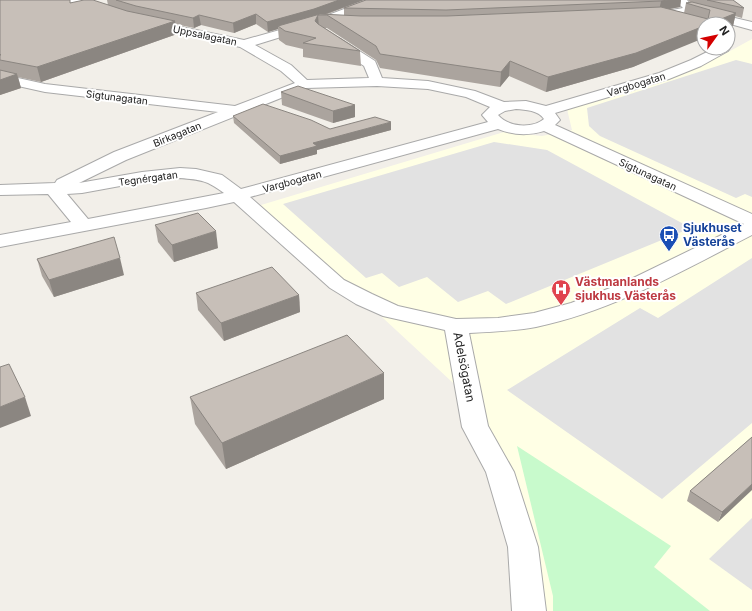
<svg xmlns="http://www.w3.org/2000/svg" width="752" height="611" font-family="Inter,sans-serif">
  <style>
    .education { fill: #ffffe5 }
    .park { fill: #c8facc }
    .parking { fill: #e2e2e2 }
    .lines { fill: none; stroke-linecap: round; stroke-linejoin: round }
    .minor-casing { stroke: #a9a9a9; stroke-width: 2 }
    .minor { fill: #fff; fill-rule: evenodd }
    .wall { fill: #aba49e }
    .shaded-wall { fill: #8b8681 }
    .building { fill: #c7bfb8; stroke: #8b8681 }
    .labels { text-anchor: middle; stroke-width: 4; stroke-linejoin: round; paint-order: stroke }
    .far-street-label { font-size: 10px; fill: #222; stroke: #fff }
    .transit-label { font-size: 12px; font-weight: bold; fill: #164399; stroke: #fff; text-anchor: start }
    .health-label { font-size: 12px; font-weight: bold; fill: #be3a42; stroke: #fff; text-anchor: start }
    .street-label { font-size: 12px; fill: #222; stroke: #fff }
  </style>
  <rect width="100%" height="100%" fill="#f2efe9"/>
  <polygon class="education" points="752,39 752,611 538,611 478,406 261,205 504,132 542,136 572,130 567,109 721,56"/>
  <polygon class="park" points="517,446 671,546 654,567 710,611 553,611 553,596"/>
  <g class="parking">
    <polygon points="736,60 752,64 752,197 745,194 736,198 600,136 589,126 587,108"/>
    <polygon points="494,142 547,150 691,228 506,304 488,291 458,302 427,277 399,287 382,273 366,278 283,204"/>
    <polygon points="752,258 752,423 662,499 507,390 640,308 658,318"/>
    <polygon points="752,518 752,590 709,559"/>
  </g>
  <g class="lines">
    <g class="minor-casing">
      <g id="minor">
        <polygon points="68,0 84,0 109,9 111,11 109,13 101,13 69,2"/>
        <path d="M368 0H383L382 2 323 24 255 45 291 65 307 80 369 78 364 66 331 44 329 41 331 38H339L375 61 382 78 428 81 475 91 504 102 526 101 546 106 659 73 691 60 715 48H728V45L730 48 728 51 701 66 669 79 555 113 560 120 555 125 752 214V235C682 271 613 311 536 327 514 331 491 332 469 333L488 426 514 472 538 547 546 611H512L508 547 486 472 462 427 445 330 383 316 356 304 330 288 234 202 206 208 0 247V235L71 222 48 194 0 195V185L55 183 57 180 114 152 218 112 45 92 0 82V74L45 84 235 106 295 83 281 71 240 47 144 25 142 23 144 21 148 20 244 40 315 20ZM377 86 428 89 466 97 490 107 482 115 488 122 241 189 222 175 196 169 180 168 142 172 79 183 126 160 306 88ZM516 109C526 110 538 110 544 119 532 129 508 127 498 115L505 111ZM498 129C513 135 528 136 544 131L744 224 623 283 571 303 534 313 498 318 456 319 398 306 372 294 344 280 250 197ZM180 178C202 180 206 180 224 193L88 219 67 194 82 193 142 182Z"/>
        <polygon points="675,0 687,0 695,10 693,12 677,16 706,24 704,24 704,31 655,17 653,15 655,13 683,8"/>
        <polygon points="705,11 752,22 752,30 701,16 699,14 701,12"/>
      </g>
    </g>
    <use href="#minor" class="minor"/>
  </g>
  <g class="wall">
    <polygon points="0,0 108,5 107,0 364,0 325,15 344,16 344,8 366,0 681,0 680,7 669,9 684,13 686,3 690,2 688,0 733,0 744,8 742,18 735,16 733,26 728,28 728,24 633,67 546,92 509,76 500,87 380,68 376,60 327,28 325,28 360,51 361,66 303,57 303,49 286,45 279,40 278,29 268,32 256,24 234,33 201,25 194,28 175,24 177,34 41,82 18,77 21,88 0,95"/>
    <polygon points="281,92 355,105 355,117 333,123 282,105"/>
    <polygon points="233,116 330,129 391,130 317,150 317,154 280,164 234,123"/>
    <polygon points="155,225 218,248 174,262 158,242"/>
    <polygon points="37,259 124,275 54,297 42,276"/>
    <polygon points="196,293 299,295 300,312 224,341 198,310"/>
    <polygon points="190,397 384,399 226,469 195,424"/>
    <polygon points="752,437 718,522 687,501 690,491"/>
  </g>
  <g class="shaded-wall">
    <polygon points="339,0 364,0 323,15 318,15 319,28 278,26 278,29 268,32 267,22"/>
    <polygon points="668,0 681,0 680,7 659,11 661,1"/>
    <polygon points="736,13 733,26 728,28 728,24 709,24"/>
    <polygon points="256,14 256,24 234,33 233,23"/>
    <polygon points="199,15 201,25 194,28 193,18"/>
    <polygon points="175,21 177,34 41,82 37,67"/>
    <polygon points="704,26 704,38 633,67 546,92 548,77"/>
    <polygon points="510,61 509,76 500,87 501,72"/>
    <polygon points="17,74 21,88 0,95 0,80"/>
    <polygon points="355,105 355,117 333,123 333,111"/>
    <polygon points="391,122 391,130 317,150 317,154 280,164 280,156 313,143"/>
    <polygon points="216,231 218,248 174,262 172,245"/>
    <polygon points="120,258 124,275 54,297 49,280"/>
    <polygon points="299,295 300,312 224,341 221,323"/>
    <polygon points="384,373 384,399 226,469 222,443"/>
    <polygon points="25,397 31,416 0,428 0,407"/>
    <polygon points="752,484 752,490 718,522 722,512"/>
  </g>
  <g class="building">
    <polygon points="0,0 70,0 70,3 84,0 93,0 127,11 175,21 37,67 0,60 0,55 1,55 0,54"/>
    <polygon points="116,0 339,0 314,9 267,22 256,14 233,23 199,15 193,18 136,6"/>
    <polygon points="366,0 668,0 661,1 446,10 344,8"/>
    <polygon points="707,0 733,0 744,8"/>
    <polygon points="692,2 736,13 709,24 704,24 704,26 636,53 548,77 510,61 501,72 380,54 376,46 327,15 318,15 315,21 318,24 360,51 303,43 316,38 285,31 278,26 320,14 361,16 447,16 661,7 708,19 710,10 686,3"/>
    <polygon points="0,70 17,74 0,80"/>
    <polygon points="298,86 355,105 333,111 281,92"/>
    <polygon points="263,104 311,120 330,129 375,117 391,122 313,143 317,146 280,156 233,116"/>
    <polygon points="198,213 216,231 172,245 155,225"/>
    <polygon points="114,237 120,258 49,280 37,259"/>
    <polygon points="272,267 299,295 221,323 196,293"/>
    <polygon points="347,335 384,373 222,443 190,397"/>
    <polygon points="9,364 25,397 0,407 0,367"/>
    <polygon points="752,437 752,484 722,512 690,491"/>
  </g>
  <defs>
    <g id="bus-pin" transform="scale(1)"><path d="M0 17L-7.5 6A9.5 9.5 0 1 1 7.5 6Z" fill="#1a4fb4" stroke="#fff"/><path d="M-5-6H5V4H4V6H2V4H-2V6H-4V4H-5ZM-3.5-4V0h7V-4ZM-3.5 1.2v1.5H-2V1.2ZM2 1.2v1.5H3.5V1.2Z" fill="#fff"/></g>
    <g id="hospital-pin" transform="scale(1)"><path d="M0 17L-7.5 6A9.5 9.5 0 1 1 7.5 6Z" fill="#e0444e" stroke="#fff"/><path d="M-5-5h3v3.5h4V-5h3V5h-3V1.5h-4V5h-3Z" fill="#fff"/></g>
  </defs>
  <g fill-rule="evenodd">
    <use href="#bus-pin" x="669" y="235"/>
    <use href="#hospital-pin" x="561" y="289"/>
  </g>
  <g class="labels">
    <g class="far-street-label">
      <text transform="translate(205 35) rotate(12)" y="4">Uppsalagatan</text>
      <text transform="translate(636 84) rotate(-17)" y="4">Vargbogatan</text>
      <text transform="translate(117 97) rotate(7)" y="4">Sigtunagatan</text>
      <text transform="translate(177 134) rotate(-22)" y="4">Birkagatan</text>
      <text transform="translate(648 174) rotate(25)" y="4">Sigtunagatan</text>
      <text transform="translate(148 178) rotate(-8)" y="4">Tegnérgatan</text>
      <text transform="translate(292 181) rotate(-15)" y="4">Vargbogatan</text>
    </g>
    <g class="transit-label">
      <text x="683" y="232">Sjukhuset<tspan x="683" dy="14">Västerås</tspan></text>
    </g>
    <g class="health-label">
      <text x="575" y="286">Västmanlands<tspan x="575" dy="14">sjukhus Västerås</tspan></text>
    </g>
    <g class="street-label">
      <text transform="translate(464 367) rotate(79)" y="4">Adelsögatan</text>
    </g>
  </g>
  <g transform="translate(716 36) rotate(57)"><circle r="19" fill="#ffffff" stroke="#a7a7a7"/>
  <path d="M0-3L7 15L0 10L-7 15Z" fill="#d40000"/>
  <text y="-6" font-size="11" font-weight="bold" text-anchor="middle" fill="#222222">N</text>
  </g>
</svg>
